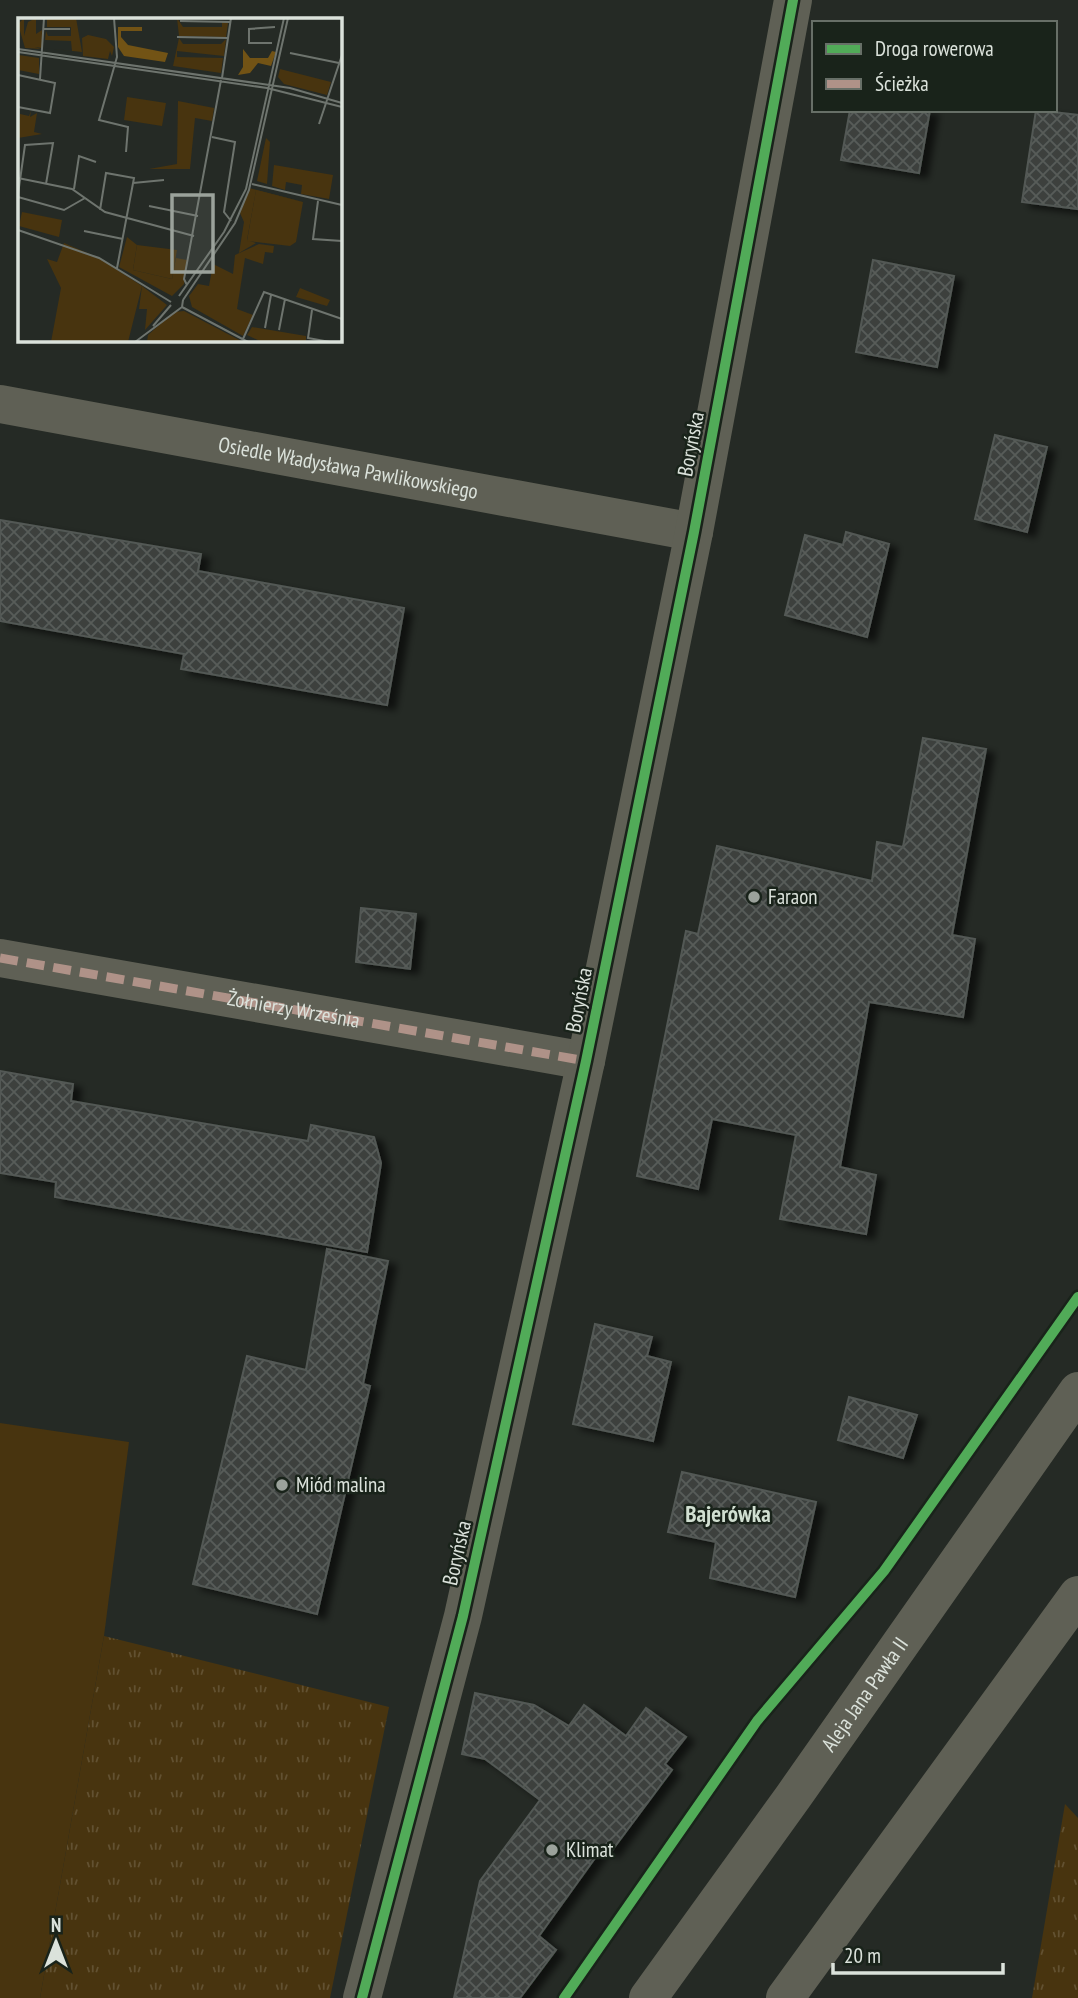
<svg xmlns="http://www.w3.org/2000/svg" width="1078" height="1998" font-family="'PT Sans Narrow',sans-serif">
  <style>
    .grass { fill: url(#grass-tufts) }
    .park { fill: #48340f }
    .building { fill: url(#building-cross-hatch); stroke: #535955; stroke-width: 2; filter: url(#shadow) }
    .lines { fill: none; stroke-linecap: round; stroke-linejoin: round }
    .minor { stroke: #5f6055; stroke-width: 38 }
    .tertiary { stroke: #5f6055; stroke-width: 38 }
    .quiet { stroke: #af9288; stroke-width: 9; stroke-dasharray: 18 9; stroke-linecap: butt }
    .cycleway-casing { stroke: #19231a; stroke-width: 15 }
    .cycleway { stroke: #51ab58; stroke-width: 10 }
    .poi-dot { fill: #9ba29b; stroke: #19231a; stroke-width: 2.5 }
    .labels { text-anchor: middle; stroke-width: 5; stroke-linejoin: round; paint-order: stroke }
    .street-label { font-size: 21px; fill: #dbe2db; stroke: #19231a }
    .poi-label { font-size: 21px; fill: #dbe2db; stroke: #19231a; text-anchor: start }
    .neighbourhood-label { font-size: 23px; font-weight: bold; fill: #d1dfd1; stroke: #19231a }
    .inset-road { fill: none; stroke: #6e746e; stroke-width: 2 }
    .view { fill: #9ba29b; fill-opacity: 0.15; stroke: #9ba29b; stroke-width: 3.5 }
    .inset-edge { fill: none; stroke: #dbe2db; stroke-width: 3.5 }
  </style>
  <defs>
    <pattern id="grass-tufts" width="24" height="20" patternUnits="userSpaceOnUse" patternTransform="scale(1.75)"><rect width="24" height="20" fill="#48340f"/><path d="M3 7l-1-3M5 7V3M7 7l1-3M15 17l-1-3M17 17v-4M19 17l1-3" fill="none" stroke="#625131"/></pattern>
    <pattern id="building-cross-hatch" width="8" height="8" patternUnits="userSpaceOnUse" patternTransform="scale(1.75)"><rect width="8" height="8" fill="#3c413e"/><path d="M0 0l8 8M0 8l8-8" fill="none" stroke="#585c59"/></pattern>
    <filter id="shadow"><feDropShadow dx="8" dy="4.5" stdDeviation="3.5" flood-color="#0009"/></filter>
  </defs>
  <rect width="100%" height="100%" fill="#252a25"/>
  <g class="grass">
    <polygon points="104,1636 389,1707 330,1998 40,1998"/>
    <polygon points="1065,1804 1078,1818 1078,1998 1032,1998"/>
  </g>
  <polygon class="park" points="0,1423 129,1442 104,1636 40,1998 0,1998"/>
  <g class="building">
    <polygon points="850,110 930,110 919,173 841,160"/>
    <polygon points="1036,110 1078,115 1078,209 1022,202"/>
    <polygon points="873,260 954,276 937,367 856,352"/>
    <polygon points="995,435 1047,447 1027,532 975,519"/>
    <polygon points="0,520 201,554 198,571 404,608 387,705 181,669 184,654 0,621"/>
    <polygon points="846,532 889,544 867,637 785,615 805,535 843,545"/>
    <polygon points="923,738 986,749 952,935 975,939 963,1017 869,1002 840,1167 876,1175 866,1234 780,1219 796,1135 712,1119 698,1189 637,1176 686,931 698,934 717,846 872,881 877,842 903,847"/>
    <polygon points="361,908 416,914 410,969 356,962"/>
    <polygon points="0,1071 73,1084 71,1101 308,1141 311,1125 374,1137 381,1163 367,1252 55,1197 56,1182 0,1173"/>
    <polygon points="327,1249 388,1261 363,1384 370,1386 317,1614 193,1584 247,1356 306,1370"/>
    <polygon points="595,1324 652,1337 647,1356 671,1362 653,1441 573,1424"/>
    <polygon points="849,1397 917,1415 903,1458 838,1440"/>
    <polygon points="682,1472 816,1502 795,1597 710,1578 716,1542 668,1532"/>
    <polygon points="475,1693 534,1705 569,1726 584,1705 626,1736 646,1708 686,1737 665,1764 672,1770 610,1853 603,1847 539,1936 556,1950 520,1998 454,1998 480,1881 540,1800 485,1759 462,1754"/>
  </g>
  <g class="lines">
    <g class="minor">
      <path id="s1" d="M0 404 694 532"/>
      <path id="s2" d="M0 958 586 1061"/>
      <polyline points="362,1998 463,1616 586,1061 694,532 793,0"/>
    </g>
    <g class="tertiary">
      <path id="s3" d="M648 1998 793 1797 1078 1391"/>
      <polyline points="785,1998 1078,1595"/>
    </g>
    <polyline class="quiet" points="0,958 586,1061"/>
    <g class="cycleway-casing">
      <g id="cycleway">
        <polyline points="362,1998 463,1616 586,1061 694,532 793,0"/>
        <polyline points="564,1998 757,1721 884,1571 1078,1297"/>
      </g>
    </g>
    <use href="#cycleway" class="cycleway"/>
  </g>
  <g class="poi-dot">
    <circle cx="754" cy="897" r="7"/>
    <circle cx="282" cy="1485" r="7"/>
    <circle cx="552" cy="1850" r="7"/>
  </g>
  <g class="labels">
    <g class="street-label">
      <text transform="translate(691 444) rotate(-79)" y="7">Boryńska</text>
      <text dy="7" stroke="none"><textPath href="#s1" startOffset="354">Osiedle Władysława Pawlikowskiego</textPath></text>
      <text transform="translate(579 1000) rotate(-79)" y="7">Boryńska</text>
      <text dy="7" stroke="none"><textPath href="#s2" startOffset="298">Żołnierzy Września</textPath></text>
      <text transform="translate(457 1553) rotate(-77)" y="7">Boryńska</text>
      <text dy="7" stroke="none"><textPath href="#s3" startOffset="373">Aleja Jana Pawła II</textPath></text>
    </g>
    <g class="poi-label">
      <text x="768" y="904">Faraon</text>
      <text x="296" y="1492">Miód malina</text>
      <text x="566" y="1857">Klimat</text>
    </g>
    <g class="neighbourhood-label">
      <text x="728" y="1522">Bajerówka</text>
    </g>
  </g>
  <g transform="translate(18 18)">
    <rect width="324" height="324" fill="#252a25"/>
    <path d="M6 0V18L10 4 18 0V16L24 12V30L17 29 23 31 7 30 0 6ZM29 0H58L64 34 27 30 54 33 53 23 27 22 28 13 30 18H53V9H29ZM159 0 165 9H204V4L210 5 208 19 161 18ZM70 17 88 21 96 29 94 38 92 33 90 41 65 38 64 20ZM161 20 165 26H203L208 21 206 38 159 33V39L205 40 203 55 155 48ZM1 37 21 40V56L0 52ZM262 51 313 64 309 77 266 66 260 59ZM160 83 196 90 194 103 177 100 172 151H131L159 146ZM13 93 12 99 19 95 16 114 24 116 0 120 2 96 11 98ZM248 120 252 124 249 166 239 163ZM256 147 315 157 311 181 283 176 284 167 268 164 267 172 254 168ZM231 170 285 184 238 173 229 222 238 225 221 235 226 204 222 195ZM109 219 119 227 115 252 154 261 158 240 169 242 166 266 154 278 101 249ZM241 226 256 228 255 235 247 234 245 246 227 240 219 291 235 297 225 318 174 289 171 278 180 266 191 268 195 246 215 256 217 237ZM124 268 149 287 127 312 129 291H121Z" fill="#48340f"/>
    <path d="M100 9H124V13H103V19L110 27 150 35 147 44 106 38 100 29ZM225 31 232 40H250L254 33 258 34 253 48 240 45 232 55 220 57 225 49Z" fill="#725315"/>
    <path d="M109 79 148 85 144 108 106 102ZM238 172 285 184 278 224 272 228 229 223ZM119 227 159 232 154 261 115 252ZM282 270 312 282 309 288 278 279ZM234 309 288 318V323L294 324H244L229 317Z" fill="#48340f"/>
    <path d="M4 194 44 202 41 219 1 208ZM46 225 81 240 124 268 110 324H33L43 270 29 241 39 244ZM166 293 225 324H129L130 317 156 294Z" fill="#48340f"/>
    <path class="inset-road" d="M96 0 99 39 81 102 110 109 108 134M162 3 212 4M26 11H52M159 19 210 20M254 25H231V11L257 9M0 31 272 70 324 85M0 34 249 70 324 89M272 35 321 45M0 57 37 65 32 95 0 89M204 60 213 0M22 61 26 0M301 106 324 37M194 119 217 124 206 194 213 203M0 160 54 171 87 194 176 218M115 165 146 162M234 166 324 187M56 171 61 138 78 144M0 176 7 127 35 125 28 166M0 179 46 192 67 180M300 183 295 221 324 223M131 188 180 198M82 192 88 155 116 160 99 250M0 212 81 240 153 284M66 213 105 221M169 267 166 261 203 62M161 278 206 214 228 171 266 0M165 282 217 205 231 172 270 0M164 289 230 324M294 292 290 320 312 324M135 308 153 287M247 310 253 277M261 312 267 281M225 321 246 274 324 301M117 324 164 289 165 282"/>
    <path class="view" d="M154 177H195V254H154Z"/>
    <rect width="324" height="324" class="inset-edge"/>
  </g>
  <rect x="812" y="21" width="245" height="91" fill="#19231a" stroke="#676f67" stroke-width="2"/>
  <rect x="826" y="44" width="35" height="10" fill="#51ab58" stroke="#676f67" stroke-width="2"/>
  <text x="875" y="56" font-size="21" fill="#dbe2db">Droga rowerowa</text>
  <rect x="826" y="79" width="35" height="10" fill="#af9288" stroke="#676f67" stroke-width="2"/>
  <text x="875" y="91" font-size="21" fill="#dbe2db">Ścieżka</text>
  <g transform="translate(56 1942)" stroke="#19231a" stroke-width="5" paint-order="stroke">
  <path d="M0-5L12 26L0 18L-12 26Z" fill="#dbe2db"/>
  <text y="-10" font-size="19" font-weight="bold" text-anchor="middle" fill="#dbe2db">N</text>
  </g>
  <path d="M833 1963v10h170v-10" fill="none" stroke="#dbe2db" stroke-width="3.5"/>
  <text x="844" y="1963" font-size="21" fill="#dbe2db" stroke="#19231a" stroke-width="5" paint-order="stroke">20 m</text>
</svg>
